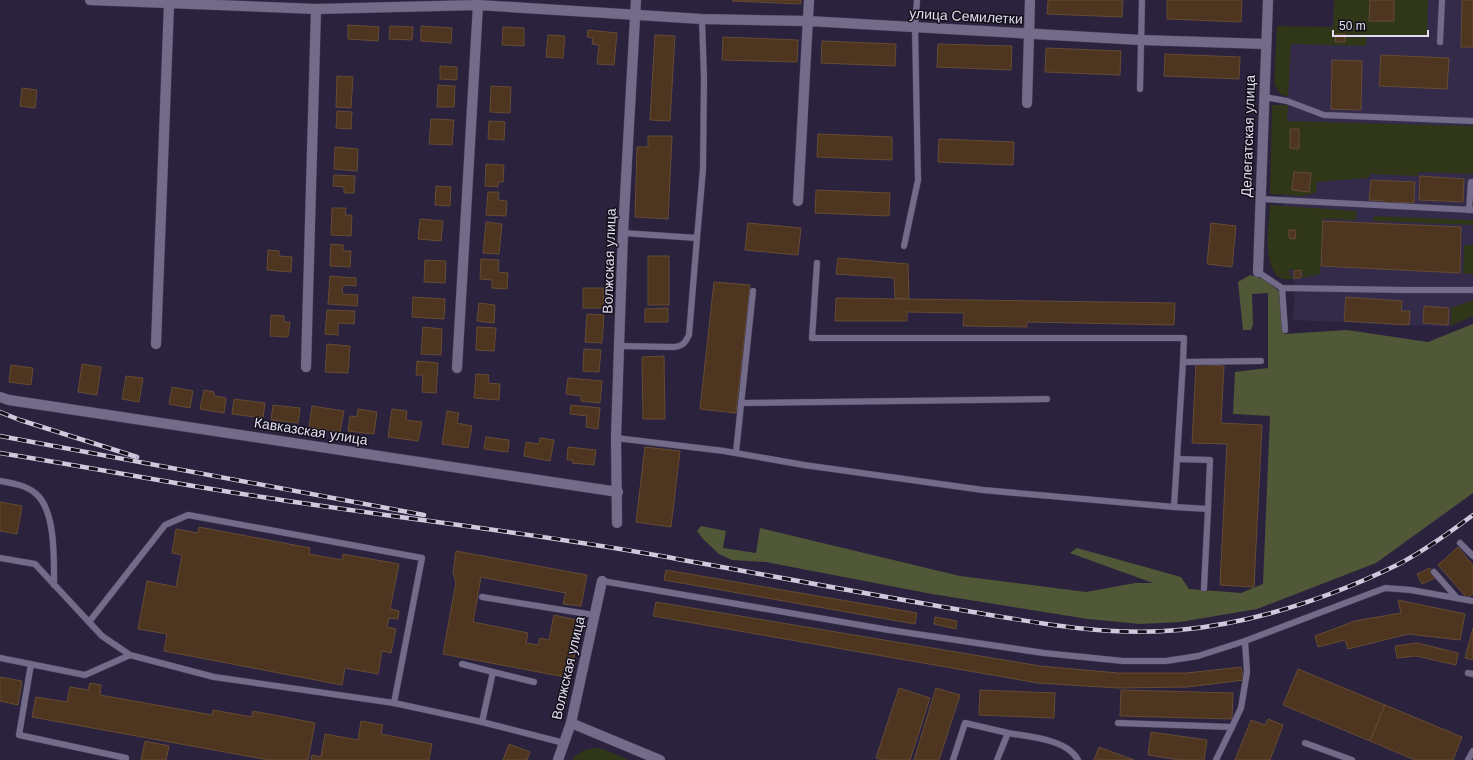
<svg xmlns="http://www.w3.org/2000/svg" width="1473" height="760" font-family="Helvetica,sans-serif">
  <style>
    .built { fill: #342a4a }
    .green { fill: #303719; fill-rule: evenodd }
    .forest { fill: #505837 }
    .building { fill: #4e3520; stroke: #654b35 }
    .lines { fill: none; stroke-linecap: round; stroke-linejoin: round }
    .lane-casing { stroke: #453d54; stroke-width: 7 }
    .street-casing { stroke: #453d54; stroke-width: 11 }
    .lane { stroke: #736b8a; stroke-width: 6 }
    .street { stroke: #736b8a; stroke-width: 10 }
    .rail-casing { stroke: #cec9dc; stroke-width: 4.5 }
    .rail { stroke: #120f1a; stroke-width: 3; stroke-dasharray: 9; stroke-linecap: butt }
    .labels { text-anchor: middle; stroke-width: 3; stroke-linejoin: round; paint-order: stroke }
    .street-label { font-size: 14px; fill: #e2ddef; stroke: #120f1a }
  </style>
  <rect width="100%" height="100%" fill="#2b233d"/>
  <polygon class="built" points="1334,0 1473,0 1473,316 1448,327 1293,320 1295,284 1281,259 1290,44 1332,45"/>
  <g class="green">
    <polygon points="1334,0 1428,0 1427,36 1367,35 1366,46 1291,44 1288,96 1281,95 1274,84 1277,26 1333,27"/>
    <path d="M1272 105H1288L1287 121 1473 126V174L1419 172 1418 176 1370 174 1369 178 1317 182 1316 193 1302 196 1270 194ZM1294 172 1310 173 1309 191 1292 190Z"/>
    <path d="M1270 205 1357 211 1356 220 1323 219 1320 274 1303 278 1302 270H1288L1293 279C1289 279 1284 280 1280 278 1262 266 1269 224 1270 205Z"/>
    <polygon points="1374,216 1473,220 1473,225 1373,221"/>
    <polygon points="1464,245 1473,245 1473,274 1463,274"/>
    <polygon points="1473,300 1473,316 1450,326 1451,308"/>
    <path d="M595 748 603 749 629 760H572C577 752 586 749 595 748Z"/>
  </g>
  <polygon class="forest" points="1250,275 1263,279 1279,291 1284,334 1347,330 1428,342 1473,324 1473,493 1376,563 1257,609 1180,622 1140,624 1088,619 932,594 766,562 732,560 719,554 703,539 697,531 701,526 726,531 723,548 756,553 760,528 960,576 1086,592 1135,583 1153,583 1070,553 1077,548 1181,577 1189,589 1241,593 1263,584 1270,416 1233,414 1235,372 1268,368 1268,293 1252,294 1253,324 1251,330 1243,330 1238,282"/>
  <g class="building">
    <polygon points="733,0 801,0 801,4 732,1"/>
    <polygon points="1048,0 1123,0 1122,17 1047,14"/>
    <polygon points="1167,0 1242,0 1241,22 1167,19"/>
    <polygon points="1370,0 1394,0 1394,21 1369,21"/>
    <polygon points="1462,0 1473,0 1473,47 1461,47"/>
    <polygon points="348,25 379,27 378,41 348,39"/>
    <polygon points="390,26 413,27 412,40 389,39"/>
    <polygon points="421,26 452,28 451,43 421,41"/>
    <polygon points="503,27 524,28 524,46 502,45"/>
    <polygon points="588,30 617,33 614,65 597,64 599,45 592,44 593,38 587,37"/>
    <polygon points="1336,34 1345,34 1345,42 1335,42"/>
    <polygon points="548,35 565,36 563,58 546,57"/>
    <polygon points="655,35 675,36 670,121 650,120"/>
    <polygon points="723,37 798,40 797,62 722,60"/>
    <polygon points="822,41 896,44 895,66 821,63"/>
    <polygon points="938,44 1012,46 1011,70 937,67"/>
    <polygon points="1046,48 1121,51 1120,75 1045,72"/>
    <polygon points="1165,54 1240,57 1239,79 1164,76"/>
    <polygon points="1381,55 1449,58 1447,89 1379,86"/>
    <polygon points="1332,60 1362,61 1361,110 1331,109"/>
    <polygon points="440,66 457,67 457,80 440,79"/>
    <polygon points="337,76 353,77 351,108 336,107"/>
    <polygon points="438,85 455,86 454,107 437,107"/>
    <polygon points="491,86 511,87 510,113 490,112"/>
    <polygon points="22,88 37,90 35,108 20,106"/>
    <polygon points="337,111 352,112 351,129 336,128"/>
    <polygon points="431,119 454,120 452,145 429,144"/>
    <polygon points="489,121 505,122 504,140 488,139"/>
    <polygon points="1290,129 1299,129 1299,149 1290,148"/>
    <polygon points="818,134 892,137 892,160 817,157"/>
    <polygon points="648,136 672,136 668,219 635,217 637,147 648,147"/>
    <polygon points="939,139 1014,142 1013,165 938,162"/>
    <polygon points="335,147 358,149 357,171 334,169"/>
    <polygon points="486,164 504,165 503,182 498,182 498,187 485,186"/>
    <polygon points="1294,172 1311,173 1309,192 1292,190"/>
    <polygon points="334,175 355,176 354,193 344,193 344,187 333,186"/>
    <polygon points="1420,176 1464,179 1463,202 1419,200"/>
    <polygon points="1371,180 1415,182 1414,203 1392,202 1391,205 1384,205 1384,201 1369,200"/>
    <polygon points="436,186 451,187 450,206 435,205"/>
    <polygon points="816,190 890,193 889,216 815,213"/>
    <polygon points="488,192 499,192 498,200 507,201 506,216 486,215"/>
    <polygon points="332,208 346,208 345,215 352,215 351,236 331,235"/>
    <polygon points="420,219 443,221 441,241 418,239"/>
    <polygon points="1323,221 1461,227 1460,273 1321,266"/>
    <polygon points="486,222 502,224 499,254 483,253"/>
    <polygon points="748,223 801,228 798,255 745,250"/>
    <polygon points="1211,223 1236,226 1232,267 1207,264"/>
    <polygon points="1289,230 1296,230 1295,239 1289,238"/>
    <polygon points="331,244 343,245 343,251 351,251 350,267 330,266"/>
    <polygon points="268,250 279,251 279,256 292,257 291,272 267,270"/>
    <rect x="648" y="256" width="21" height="49"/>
    <polygon points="838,258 908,264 909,299 895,298 894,278 836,274"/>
    <polygon points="481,259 499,260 498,272 508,273 507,289 492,288 492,280 480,279"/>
    <polygon points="425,260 446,261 445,283 424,282"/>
    <polygon points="1301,270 1301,278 1294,278 1294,271"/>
    <polygon points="330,276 356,278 356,286 343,285 342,294 358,295 357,306 328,304"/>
    <polygon points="714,282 750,285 736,413 700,409"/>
    <rect x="583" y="288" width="21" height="20"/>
    <polygon points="413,297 445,299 444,319 412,317"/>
    <polygon points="1346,297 1402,301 1401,311 1410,311 1409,325 1344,321"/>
    <polygon points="836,298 1175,303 1174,325 1027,322 1027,327 963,326 964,313 907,312 907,321 835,321"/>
    <polygon points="479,303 495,305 494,323 477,321"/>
    <polygon points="1424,306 1449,308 1448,325 1423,323"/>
    <polygon points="668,308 668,322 645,322 645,309"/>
    <polygon points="327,310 355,311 354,324 338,323 338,335 325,334"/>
    <polygon points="587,314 604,315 602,343 585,342"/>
    <polygon points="271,315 284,316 284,322 290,322 288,337 270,336"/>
    <polygon points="423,327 442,329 441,355 421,354"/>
    <polygon points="477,327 496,328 494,351 476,350"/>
    <polygon points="327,344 350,346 348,373 325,372"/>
    <polygon points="584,349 601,350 599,372 583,371"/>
    <polygon points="664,356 665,419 643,419 642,357"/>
    <polygon points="417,361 438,363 436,393 422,392 423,375 416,375"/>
    <polygon points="82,364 101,367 97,395 78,392"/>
    <polygon points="1196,364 1224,366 1221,423 1262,425 1254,587 1220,585 1227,444 1192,443"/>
    <polygon points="11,365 33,368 31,385 9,382"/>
    <polygon points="476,374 489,375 488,383 500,384 499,400 474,398"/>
    <polygon points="126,376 143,378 139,402 122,399"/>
    <polygon points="568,378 602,381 600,403 581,401 581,396 566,394"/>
    <polygon points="172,387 193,391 190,408 169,404"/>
    <polygon points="204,390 214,392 214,396 226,398 224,413 200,409"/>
    <polygon points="234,399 265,403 263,418 232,414"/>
    <polygon points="273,405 300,408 298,423 271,420"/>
    <polygon points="571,405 600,408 598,429 586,427 587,416 570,414"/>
    <polygon points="312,406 344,411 340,432 309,427"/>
    <polygon points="358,409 377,412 374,434 348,431 350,416 357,417"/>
    <polygon points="392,409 407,411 406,420 422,422 418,441 388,437"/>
    <polygon points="447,411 459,413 457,423 472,426 468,448 442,444"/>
    <polygon points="486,437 509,440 508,452 484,449"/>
    <polygon points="540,438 554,440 550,461 524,456 526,442 539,444"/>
    <polygon points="568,447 596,450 594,465 572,463 573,460 567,460"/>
    <polygon points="645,447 680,451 671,527 636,522"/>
    <polygon points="0,502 22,506 17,534 0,531"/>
    <polygon points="199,527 310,548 309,554 342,560 343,554 399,564 390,609 399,611 398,619 389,618 387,627 396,629 391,653 382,651 378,674 345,668 342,685 164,651 167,634 138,629 147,581 176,587 182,555 172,553 176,529 198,533"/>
    <polygon points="1458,547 1473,565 1473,594 1467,598 1438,565"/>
    <polygon points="456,551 587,575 581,606 563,604 566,593 481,577 473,622 528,633 526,643 538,645 540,638 549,640 554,615 581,621 570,678 443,654 456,582 453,573"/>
    <polygon points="1430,568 1435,578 1422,584 1417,574"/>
    <polygon points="666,570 917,613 915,624 664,580"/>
    <polygon points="1398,600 1465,614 1460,640 1408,634 1348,649 1345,640 1318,647 1315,636 1355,621 1401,613"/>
    <polygon points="656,602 1040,666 1118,673 1187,673 1241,667 1244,680 1187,687 1118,688 1038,683 653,616"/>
    <polygon points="935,617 957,621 956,629 934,624"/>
    <polygon points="1473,628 1473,660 1465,658"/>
    <polygon points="1417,643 1458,653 1456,665 1416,656 1397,658 1395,646"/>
    <polygon points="1298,669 1385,705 1370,741 1283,705"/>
    <polygon points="0,677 22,681 18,705 0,701"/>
    <polygon points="90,683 101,685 100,695 212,715 213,710 252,717 253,711 315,723 308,760 269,760 32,717 36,697 67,702 70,687 88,690"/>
    <polygon points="899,688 930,698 910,760 883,760 876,758"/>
    <polygon points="936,688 960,695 939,760 914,760"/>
    <polygon points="980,690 1055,693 1054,718 979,715"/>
    <polygon points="1121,690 1233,693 1232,719 1120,716"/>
    <polygon points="1385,705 1462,737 1453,760 1415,760 1370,741"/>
    <polygon points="1268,719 1283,725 1270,760 1235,760 1251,720 1265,725"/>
    <polygon points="361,721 383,725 381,734 432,744 429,760 311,760 312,755 321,757 325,734 358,740"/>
    <polygon points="1151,732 1207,740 1204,760 1180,760 1148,755"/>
    <polygon points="145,741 169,746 166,760 141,760"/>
    <polygon points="509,744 530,752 527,760 503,760"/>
    <polygon points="1099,747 1134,760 1094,760"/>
  </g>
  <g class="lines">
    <g class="lane-casing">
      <g id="lane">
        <polyline points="1440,42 1442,0"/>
        <polyline points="1140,89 1142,0"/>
        <polyline points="1264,97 1287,101 1324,115 1473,121"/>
        <polyline points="1260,199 1473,210"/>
        <polyline points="1469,210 1471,182 1473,182"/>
        <polyline points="623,233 697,238 703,169 704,78 702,19"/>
        <polyline points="904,246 918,180 915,27 917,0"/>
        <polyline points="817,263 812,338 1184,338 1183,362"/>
        <polyline points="1258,272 1282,288 1405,290 1473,290"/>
        <polyline points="1282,288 1285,330"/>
        <path d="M619 346 674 347C683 346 685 343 689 335L697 238"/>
        <polyline points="741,403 1047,399"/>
        <polyline points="616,438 724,451 804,465 983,490 1174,507 1208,509 1204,588"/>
        <polyline points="736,452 753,291"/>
        <polyline points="1177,459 1210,460 1208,509"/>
        <path d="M0 481C11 483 26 485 35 493 56 509 54 561 54 585"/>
        <polyline points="1174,507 1183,362 1261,361"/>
        <polyline points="1460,543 1473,556"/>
        <polyline points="0,558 35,564 102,636 130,655 214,677 394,703 482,722 564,743"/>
        <polyline points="1434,572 1457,598"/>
        <polyline points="602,581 889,630 1044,653 1123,661 1166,661 1198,656 1245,641 1385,588 1411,590 1473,601"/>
        <polyline points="482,597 594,615"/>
        <polyline points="89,622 165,525 188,515 422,558 394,703"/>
        <polyline points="0,658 85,675 130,655"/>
        <polyline points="31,664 19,735 126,758"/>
        <polyline points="462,664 493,672 482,722"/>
        <polyline points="493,672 534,682"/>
        <polyline points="1468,673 1473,674"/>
        <polyline points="1118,723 1232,727 1241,708 1247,672 1245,641"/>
        <polyline points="1305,743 1352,760"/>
        <polyline points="953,760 965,723 1008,733"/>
        <path d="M997 760 1008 733C1030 737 1067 739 1078 760"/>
        <polyline points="1216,760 1232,727"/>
        <polyline points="1468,760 1473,751"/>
      </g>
    </g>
    <g class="street-casing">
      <g id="street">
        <polyline points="90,0 316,9 478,5 702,19 808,21 1141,40 1266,44"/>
        <polyline points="1027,103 1030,0"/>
        <polyline points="798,201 809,0"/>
        <polyline points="1258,272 1268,0"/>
        <polyline points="156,344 169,4"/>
        <polyline points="306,367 316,9"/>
        <polyline points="457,368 478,5"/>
        <polyline points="0,397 9,400 618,492"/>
        <polyline points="617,523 616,438 619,346 623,233 636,0"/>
        <polyline points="571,723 660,760"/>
        <polyline points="558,760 571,723 602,581"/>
      </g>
    </g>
    <use href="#lane" class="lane"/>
    <use href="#street" class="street"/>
    <g class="rail-casing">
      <g id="rail">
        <polyline points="0,412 20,420 137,457"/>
        <polyline points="0,436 424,515"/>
        <path d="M0 453C88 467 175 484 262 497 395 518 529 532 661 556 761 574 861 593 961 610 1033 622 1106 637 1179 630 1255 623 1329 598 1397 565 1424 551 1449 533 1473 515"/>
      </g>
    </g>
    <use href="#rail" class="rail"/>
  </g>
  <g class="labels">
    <g class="street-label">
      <text transform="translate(966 16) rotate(3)" y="5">улица Семилетки</text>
      <text transform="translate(1248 136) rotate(-88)" y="5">Делегатская улица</text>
      <text transform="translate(609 261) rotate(-88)" y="5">Волжская улица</text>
      <text transform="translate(311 431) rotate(9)" y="5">Кавказская улица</text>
      <text transform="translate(568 668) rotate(-77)" y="5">Волжская улица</text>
    </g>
  </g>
  <path d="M1333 30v6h95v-6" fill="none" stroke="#e2ddef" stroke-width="2"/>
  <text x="1339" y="30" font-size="12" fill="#e2ddef" stroke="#120f1a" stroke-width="3" paint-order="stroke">50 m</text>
</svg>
